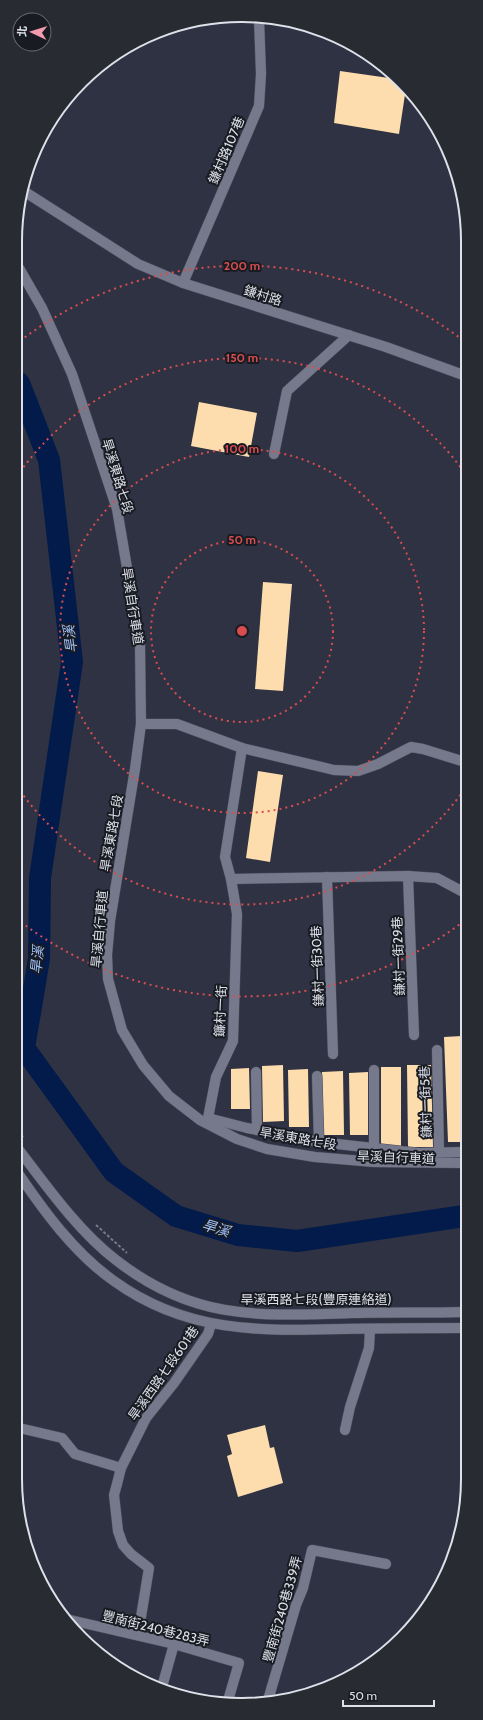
<svg xmlns="http://www.w3.org/2000/svg" width="483" height="1720" font-family="Cabin,'Noto Sans TC',sans-serif">
  <style>
    .lines { fill: none; stroke-linecap: round; stroke-linejoin: round }
    .canal { stroke: #021b4a; stroke-width: 13 }
    .river { stroke: #021b4a; stroke-width: 22 }
    .building { fill: #fdddae }
    .minor-casing { stroke: #4b4d5a; stroke-width: 11 }
    .path { stroke: #767986; stroke-width: 2; stroke-dasharray: 3 2; stroke-linecap: butt }
    .minor { stroke: #76798b; stroke-width: 10 }
    .ring { fill: none; stroke: #d84d4f; stroke-width: 2; stroke-dasharray: 2 4 }
    .labels { text-anchor: middle; stroke-width: 4; stroke-linejoin: round; paint-order: stroke }
    .street-label { font-size: 13px; fill: #dee0ea; stroke: #191b22 }
    .water-label { font-size: 14px; font-style: italic; fill: #a1c3fb; stroke: #191b22 }
    .rim { fill: none; stroke: #dee0ea; stroke-width: 2 }
    .centre { fill: #d84d4f; stroke: #191b22; stroke-width: 2 }
    .ring-label { font-size: 12px; text-anchor: middle; font-weight: bold; fill: #d84d4f; stroke: #191b22; stroke-width: 4; stroke-linejoin: round; paint-order: stroke }
  </style>
  <rect width="100%" height="100%" fill="#2f3242"/>
  <g class="lines">
    <polyline class="canal" points="16,1044 24,1048"/>
    <polyline class="river" points="19,383 49,460 72,662 40,878 39,959 24,1048 114,1172 176,1216 238,1235 297,1241 464,1216"/>
  </g>
  <g class="building">
    <polygon points="340,71 396,79 406,88 399,134 334,123"/>
    <polygon points="199,402 257,413 249,457 191,446"/>
    <polygon points="263,582 292,584 283,691 255,689"/>
    <polygon points="258,771 283,775 270,862 246,858"/>
    <polygon points="462,1036 464,1142 448,1142 444,1037"/>
    <polygon points="283,1065 284,1121 263,1122 262,1066"/>
    <polygon points="407,1065 431,1065 433,1147 408,1147"/>
    <rect x="381" y="1067" width="20" height="79"/>
    <polygon points="249,1068 250,1109 231,1109 231,1069"/>
    <polygon points="308,1069 309,1127 289,1127 288,1070"/>
    <polygon points="343,1071 344,1135 323,1135 322,1072"/>
    <polygon points="368,1072 368,1135 350,1135 349,1073"/>
    <polygon points="265,1425 270,1448 274,1447 283,1483 238,1497 227,1456 232,1454 227,1435"/>
  </g>
  <g class="lines">
    <g class="minor-casing">
      <g id="minor">
        <polyline points="22,190 138,264 183,283 386,347 466,376"/>
        <polyline points="19,268 42,308 72,374 117,509 140,644 141,724 135,769 110,921 107,955 108,979 122,1030 143,1065 169,1096 200,1120 237,1139 267,1149 315,1157 374,1162 464,1163"/>
        <polyline points="183,283 259,106 261,74 259,19"/>
        <polyline points="274,454 287,391 349,335"/>
        <polyline points="141,724 177,724 242,748 334,770 358,771 378,764 411,747 423,749 465,762"/>
        <polyline points="242,748 225,857 231,879 237,914 233,1041 216,1077 208,1118 247,1128 319,1142 418,1153 464,1152"/>
        <polyline points="408,876 414,1035"/>
        <polyline points="327,877 333,1054"/>
        <polyline points="231,879 408,876 437,878 465,893"/>
        <polyline points="437,1050 439,1152"/>
        <polyline points="374,1070 374,1149"/>
        <polyline points="256,1072 257,1130"/>
        <polyline points="317,1076 319,1142"/>
        <path d="M16 1146C45 1184 78 1231 116 1260 194 1321 259 1316 352 1313 389 1312 427 1313 464 1312"/>
        <path d="M16 1170C43 1210 74 1253 114 1281 186 1333 259 1331 343 1329 383 1328 424 1328 464 1328"/>
        <polyline points="15,1427 62,1438 75,1454 121,1468"/>
        <polyline points="345,1430 350,1407 369,1348 370,1329"/>
        <polyline points="66,1619 174,1644 239,1663 227,1704"/>
        <polyline points="138,1635 149,1568 131,1554 123,1545 118,1531 114,1495 117,1484 121,1468 146,1418 174,1383 208,1334 211,1324"/>
        <polyline points="162,1687 174,1644"/>
        <polyline points="268,1700 296,1605 303,1588 312,1550 386,1564"/>
      </g>
    </g>
    <g class="path">
      <polyline points="16,1126 23,1137"/>
      <polyline points="96,1225 127,1253"/>
    </g>
    <use href="#minor" class="minor"/>
  </g>
  <g class="ring">
    <circle cx="242" cy="631" r="91"/>
    <circle cx="242" cy="631" r="182"/>
    <path d="M464 790A273 273 0 0 1 18 788M20 472A273 273 0 0 1 464 472"/>
    <path d="M464 921A365 365 0 0 1 17 919M20 341A365 365 0 0 1 464 341"/>
  </g>
  <g class="labels">
    <g class="street-label">
      <text transform="translate(226 150) rotate(-67)" y="5">鎌村路107巷</text>
      <text transform="translate(263 295) rotate(17)" y="5">鎌村路</text>
      <text transform="translate(118 476) rotate(73)" y="5">旱溪東路七段</text>
      <text transform="translate(133 606) rotate(81)" y="5">旱溪自行車道</text>
      <text transform="translate(111 833) rotate(-80)" y="5">旱溪東路七段</text>
      <text transform="translate(99 929) rotate(-85)" y="5">旱溪自行車道</text>
      <text transform="translate(398 956) rotate(-92)" y="5">鎌村一街29巷</text>
      <text transform="translate(317 966) rotate(-92)" y="5">鎌村一街30巷</text>
      <text transform="translate(220 1011) rotate(-87)" y="5">鐮村一街</text>
      <text transform="translate(425 1102) rotate(-92)" y="5">鎌村一街5巷</text>
      <text transform="translate(298 1138) rotate(10)" y="5">旱溪東路七段</text>
      <text transform="translate(396 1157) rotate(2)" y="5">旱溪自行車道</text>
      <text x="316" y="1304">旱溪西路七段(豐原連絡道)</text>
      <text transform="translate(163 1373) rotate(-55)" y="5">旱溪西路七段601巷</text>
      <text transform="translate(282 1609) rotate(-74)" y="5">豐南街240巷339弄</text>
      <text transform="translate(156 1628) rotate(14)" y="5">豐南街240巷283弄</text>
    </g>
    <g class="water-label">
      <text transform="translate(70 639) rotate(-97)" y="5">旱溪</text>
      <text transform="translate(37 960) rotate(-84)" y="5">旱溪</text>
      <text transform="translate(216 1228) rotate(17)" y="5">旱溪</text>
    </g>
  </g>
  <path d="M0 0H483V1720H0ZM241 22H242A219 219 0 0 1 461 241V1479A219 219 0 0 1 242 1698H241A219 219 0 0 1 22 1479V241A219 219 0 0 1 241 22Z" fill="#292b32" fill-rule="evenodd"/>
  <path class="rim" d="M241 22H242A219 219 0 0 1 461 241V1479A219 219 0 0 1 242 1698H241A219 219 0 0 1 22 1479V241A219 219 0 0 1 241 22Z"/>
  <circle cx="242" cy="631" r="6" class="centre"/>
  <g class="ring-label">
    <text x="242" y="270">200 m</text>
    <text x="242" y="362">150 m</text>
    <text x="242" y="453">100 m</text>
    <text x="242" y="544">50 m</text>
  </g>
  <g transform="translate(32 32) rotate(274)"><circle r="19" fill="#191b22" stroke="#686a72"/>
  <path d="M0-3L7 15L0 10L-7 15Z" fill="#f29aae"/>
  <text y="-6" font-size="11" font-weight="bold" text-anchor="middle" fill="#dee0ea">北</text>
  </g>
  <path d="M343 1700v6h91v-6" fill="none" stroke="#dee0ea" stroke-width="2"/>
  <text x="349" y="1700" font-size="12" fill="#dee0ea" stroke="#191b22" stroke-width="3" paint-order="stroke">50 m</text>
</svg>
